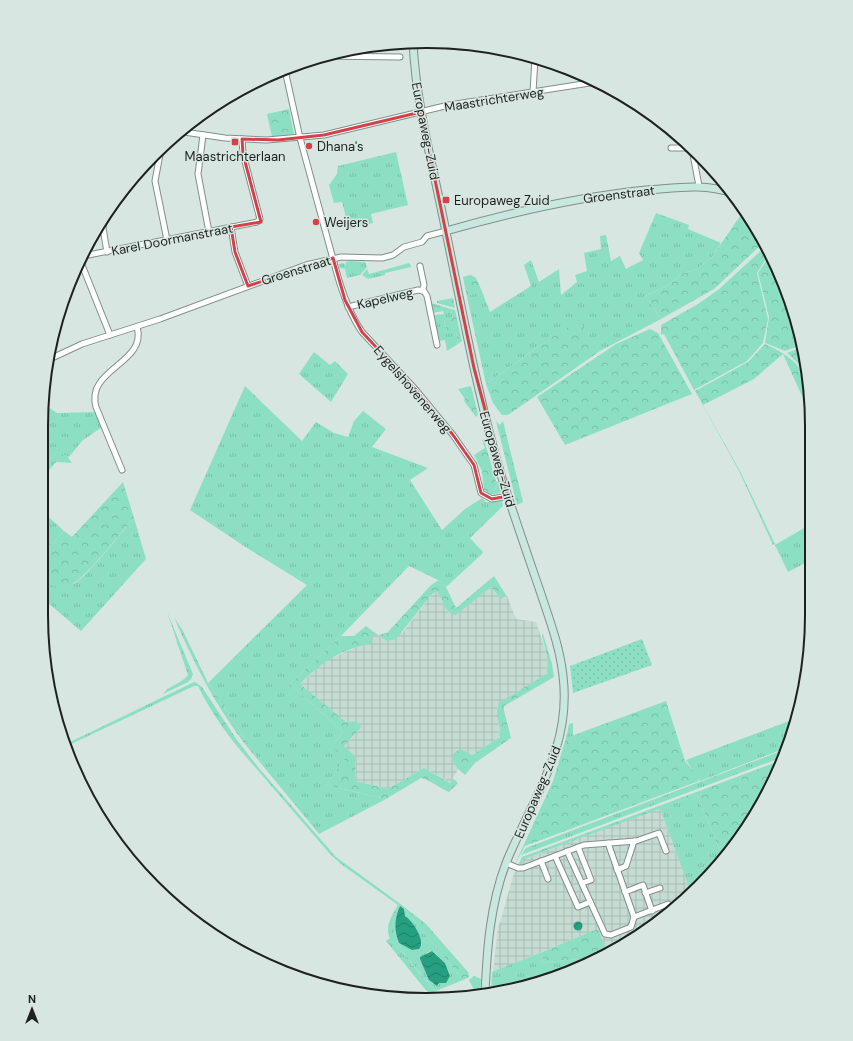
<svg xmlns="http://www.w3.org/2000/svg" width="853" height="1041" font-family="'DM Sans',sans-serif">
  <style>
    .industrial { fill: url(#industrial-grid) }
    .grass { fill: url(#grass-tufts); fill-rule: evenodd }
    .forest { fill: url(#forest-crowns) }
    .garden { fill: url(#garden-dots) }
    .water { fill: url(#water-waves) }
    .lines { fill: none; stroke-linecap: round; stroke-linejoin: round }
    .street-casing { stroke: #818f8a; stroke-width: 7 }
    .secondary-casing { stroke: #818f8a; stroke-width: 9 }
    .street { stroke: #fff; stroke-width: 5 }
    .secondary { stroke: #c8e7de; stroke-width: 7 }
    .marked { fill: none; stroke: #d2424b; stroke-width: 3; stroke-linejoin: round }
    .poi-dot { fill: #d2424b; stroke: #d7e6e1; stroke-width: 1.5 }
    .labels { text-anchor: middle; stroke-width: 3; stroke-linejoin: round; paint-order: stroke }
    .street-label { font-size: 13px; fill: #1d2220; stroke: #d7e6e1 }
    .poi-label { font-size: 13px; fill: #1d2220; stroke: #d7e6e1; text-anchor: start }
    .rim { fill: none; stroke: #1d2220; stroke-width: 2 }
  </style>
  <defs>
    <pattern id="industrial-grid" width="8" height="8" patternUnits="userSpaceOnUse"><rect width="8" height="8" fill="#c5dcd3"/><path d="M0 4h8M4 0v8" fill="none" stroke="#a9bcb5"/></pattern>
    <pattern id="grass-tufts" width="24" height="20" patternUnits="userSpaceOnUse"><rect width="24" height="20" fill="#8ddfc4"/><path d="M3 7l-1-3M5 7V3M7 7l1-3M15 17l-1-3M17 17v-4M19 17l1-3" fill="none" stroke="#79bfa8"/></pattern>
    <pattern id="forest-crowns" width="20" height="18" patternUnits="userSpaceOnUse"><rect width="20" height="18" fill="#8ddfc4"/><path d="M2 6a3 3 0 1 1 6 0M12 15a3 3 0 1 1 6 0" fill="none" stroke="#79bfa8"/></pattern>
    <pattern id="garden-dots" width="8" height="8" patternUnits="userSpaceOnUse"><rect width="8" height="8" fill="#8ddfc4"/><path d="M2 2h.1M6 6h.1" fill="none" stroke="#79bfa8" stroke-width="1.8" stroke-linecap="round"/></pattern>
    <pattern id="water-waves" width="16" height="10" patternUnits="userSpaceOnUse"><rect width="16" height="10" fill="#269e80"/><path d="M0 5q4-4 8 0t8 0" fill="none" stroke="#208068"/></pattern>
  </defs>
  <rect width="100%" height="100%" fill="#d7e6e1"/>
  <g class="industrial">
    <polygon points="491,587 501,598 506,595 507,596 516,619 536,622 547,655 548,673 497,706 500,736 483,749 454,763 458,769 451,783 424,768 388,789 356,781 355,756 344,746 356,721 346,722 300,684 325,661 359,646 372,635 378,635 387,641 403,632 433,593 437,592 440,595 448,612 455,615"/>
    <polygon points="660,808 691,893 661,920 606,954 599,930 595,930 493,972 498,926 500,923 513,876 521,860"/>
  </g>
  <g class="grass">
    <polygon points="396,152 408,205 371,214 373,223 349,229 342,202 334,203 329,185 337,174 338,166"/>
    <polygon points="744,211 763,241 738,219"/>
    <polygon points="656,213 689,225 688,229 721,243 712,257 697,269 681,274 669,285 645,296 661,319 600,351 579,321 549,339 486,384 467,297 481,289 490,312 531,286 524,265 531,260 539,282 559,269 561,295 577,282 575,275 587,271 584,253 601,249 600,236 606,235 611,261 620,256 626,269 643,260 639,253"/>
    <polygon points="350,261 365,262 367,267 360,275 347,278 345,269 340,268 339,264 344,263 346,266 346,262"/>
    <polygon points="409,263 411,267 385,273 385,275 368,279 362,275 367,269 369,274"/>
    <polygon points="431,303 451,309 453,318 444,320 447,333 456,332 458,344 447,351 445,340 439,341 433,315 444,314 443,311 433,313"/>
    <polygon points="314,352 330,365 335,361 348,374 331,402 299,374"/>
    <polygon points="245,386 302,441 316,422 334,433 348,437 354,421 363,411 386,429 372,447 428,468 410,480 442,530 465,509 482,498 486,502 502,501 503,506 470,538 483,552 482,554 446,587 440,581 409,566 341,636 290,684 343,732 334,744 345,758 326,785 386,799 319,834 263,766 208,683 307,585 244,546 190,510"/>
    <polygon points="695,391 740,471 775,544 773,545 739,471"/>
    <polygon points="42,403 57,413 95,412 102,427 82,441 69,457 57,452 42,468"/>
    <polygon points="496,481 499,483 502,492 492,495 497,485"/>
    <polygon points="41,510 64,531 41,556"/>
    <path d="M134 518 146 559 81 631 41 597V579C50 586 62 589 73 584 86 578 122 532 134 518Z"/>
    <polygon points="811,524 811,560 788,572 775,545"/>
    <polygon points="192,683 194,686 67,746 66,744"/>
    <polygon points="797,718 786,748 700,781 686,760"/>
    <polygon points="573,723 573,736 566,738 569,724"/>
    <polygon points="786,749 783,757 521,855 526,848"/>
    <polygon points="255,767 258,767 336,857 399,903 398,905 341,864 330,854"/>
    <polygon points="697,795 723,858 716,869 691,893 660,808"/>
    <path d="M400 906 404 909 463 980 436 991C419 969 378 935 400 906ZM400 907 404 909 405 917C413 920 420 936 422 944L419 949 412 950 399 942C395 930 393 919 400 907ZM433 951 445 963 450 975 439 983 437 986 431 982 420 959 428 952Z"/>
    <polygon points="390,938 435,993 429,994 386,941"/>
    <path d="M542 952 543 964C549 961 573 959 580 960L582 966 545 978 541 974 540 980 502 993H491L492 972Z"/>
    <polygon points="474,976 481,979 480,994 476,994 469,980"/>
  </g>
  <g class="forest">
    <polygon points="289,109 294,134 272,137 267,114"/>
    <polygon points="738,219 764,242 714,289 661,319 645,296 669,285 681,274 697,269 712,257"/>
    <polygon points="764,248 770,252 757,273 768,319 763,343 747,361 694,390 664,334 661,335 661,325 698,304 718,290"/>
    <polygon points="771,253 799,327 802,345 785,351 765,343 769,317 758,273"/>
    <polygon points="471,275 476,278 481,289 467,297 463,277"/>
    <polygon points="453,298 455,308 437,303 437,301"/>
    <polygon points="451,309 455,310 462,341 458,344 456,332 447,334 444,319 453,318"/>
    <polygon points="579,320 600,351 508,415 502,415 493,403 486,384 549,339"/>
    <polygon points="650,329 658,333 692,394 565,445 537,397 616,344"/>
    <path d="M765 344C801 360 811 376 811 416L783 354 754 379 703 405 695 391 748 362Z"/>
    <polygon points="802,347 807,376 799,364 787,353"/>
    <polygon points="471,386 478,414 476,417 464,401 465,399 458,389"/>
    <polygon points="496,421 500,425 503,421 523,502 517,505"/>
    <polygon points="484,439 497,485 492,495 484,490 482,471 474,455 485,448 482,440"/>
    <polygon points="57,452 67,456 72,463 56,462 42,478 42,468"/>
    <path d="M123 482 134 518C121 532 82 584 66 587 57 588 49 584 42 580L41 556 64 531 72 537Z"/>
    <path d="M494 576 506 595 501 599 491 587 456 615C444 615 444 598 437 592L433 593 396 639 387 641 378 635H372V643C340 650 323 661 300 684L346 722 356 721 361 727 344 746 355 756 356 781 388 789 424 768 450 783 454 779 458 783 449 792C441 789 428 779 421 778L386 799 326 785 345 758 334 749V744L343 732 290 684 341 636H354L366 626 378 635 387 633 431 585 439 580 446 587 456 608Z"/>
    <path d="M167 612 193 674 191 679 188 682 163 694C169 685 183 683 188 675Z"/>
    <path d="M174 617 183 631 208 683 263 766C223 720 198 673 174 617Z"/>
    <path d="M543 634 552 664 554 677 504 706V711L511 738 475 763 465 775C459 770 450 762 453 754L460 749 472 755 500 737C501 726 494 713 499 703L548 673 547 655 542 636Z"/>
    <path d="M195 682 202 687 237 740 258 767H255C233 743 212 715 198 686H194L192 683Z"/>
    <polygon points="666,701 685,761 697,775 699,781 525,846 515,864 553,781 566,738"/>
    <polygon points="782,760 772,785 723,858 697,795 537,854 522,860 523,865 518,866 522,857"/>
    <path d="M399 903 426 924 468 972 469 977 463 980 404 909 400 906C378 935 419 970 436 991L434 992 390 938C384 926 393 914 399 903Z"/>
    <path d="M595 930H599L606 954 597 960 582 966 580 960C573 959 549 961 543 964L542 952Z"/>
  </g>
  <polygon class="garden" points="642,639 652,665 573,693 570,666"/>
  <g class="water">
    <path d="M400 906 404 909 405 916C412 920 427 942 419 949L412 950 399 943C394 930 394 919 400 906Z"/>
    <circle cx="578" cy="926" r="4.5"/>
    <polygon points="432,951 445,963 450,976 446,983 439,983 437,986 429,980 420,959 420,957"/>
  </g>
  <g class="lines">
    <g class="street-casing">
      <g id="street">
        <polyline points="442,43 447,46 498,49"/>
        <polyline points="321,56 400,57"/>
        <path d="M285 70 300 138 336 270C342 292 349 313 362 332L416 390 453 435 474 465 481 493 492 499 508 496"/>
        <polyline points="533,92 535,58"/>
        <polyline points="184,132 225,138 267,140 324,135 449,105 596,82"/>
        <polyline points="203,135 198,174 209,232"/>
        <polyline points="671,148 691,148"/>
        <polyline points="161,149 155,181 167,240"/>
        <polyline points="692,149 699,186"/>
        <polyline points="105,214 103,228 107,252"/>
        <polyline points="231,227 235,252 248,286"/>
        <polyline points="83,256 257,222 260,219 243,154 242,139"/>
        <polyline points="80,260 110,335"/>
        <polyline points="420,266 424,285 422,291"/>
        <polyline points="348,307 418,290 424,291 427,296 437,345"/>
        <polyline points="52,358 82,344 160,319 306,265 341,257 382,258 393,255 404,247 422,242 427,236 446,231"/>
        <path d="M122 470 96 407C85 369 148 363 137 327"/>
        <polyline points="578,847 591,880 582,883"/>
        <polyline points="567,851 605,934 611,935 631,927 634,917 608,843"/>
        <polyline points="555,856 578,907 590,902"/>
        <polyline points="541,861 548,879"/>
        <polyline points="506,863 518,868 523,868 584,845 636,841 659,833 666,851"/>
        <polyline points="617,870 626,866 634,841"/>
        <polyline points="625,892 643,885 652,911"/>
        <polyline points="645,893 660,888"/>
        <polyline points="634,917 668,904"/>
      </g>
    </g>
    <g class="secondary-casing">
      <g id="secondary">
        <path d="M413 42C416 106 434 170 446 232 463 314 478 398 502 478 514 516 527 553 540 591 549 618 560 647 563 676 572 748 532 799 506 863 490 905 487 949 485 994"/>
        <path d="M446 231C512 212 578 197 646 190 677 188 702 183 733 193"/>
      </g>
    </g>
    <use href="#street" class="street"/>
    <use href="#secondary" class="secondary"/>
  </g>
  <path class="marked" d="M421 112 474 368 508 496 492 499 481 493 474 465 453 435 416 390 362 332 345 300 333 258 248 286 235 252 231 227 261 222 243 154 242 139 278 140 324 135Z"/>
  <g class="poi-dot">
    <rect x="231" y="138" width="8" height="8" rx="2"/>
    <circle cx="309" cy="146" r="4"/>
    <rect x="442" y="196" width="8" height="8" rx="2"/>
    <circle cx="316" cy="222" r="4"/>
  </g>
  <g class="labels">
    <g class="street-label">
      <text transform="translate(494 99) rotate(-9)" y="5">Maastrichterweg</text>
      <text transform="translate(426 131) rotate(79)" y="5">Europaweg-Zuid</text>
      <text transform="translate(619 194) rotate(-7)" y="5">Groenstraat</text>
      <text transform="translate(172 239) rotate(-11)" y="5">Karel Doormanstraat</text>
      <text transform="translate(296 270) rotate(-17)" y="5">Groenstraat</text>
      <text transform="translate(385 298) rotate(-13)" y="5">Kapelweg</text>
      <text transform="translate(413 389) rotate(49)" y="5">Eygelshovenerweg</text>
      <text transform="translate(498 459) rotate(74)" y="5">Europaweg-Zuid</text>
      <text transform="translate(537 792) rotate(-67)" y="5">Europaweg-Zuid</text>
    </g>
    <g class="poi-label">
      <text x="317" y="151">Dhana's</text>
      <text x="235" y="161" text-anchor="middle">Maastrichterlaan</text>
      <text x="454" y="205">Europaweg Zuid</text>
      <text x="324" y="227">Weijers</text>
    </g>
  </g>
  <path d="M0 0H853V1041H0ZM426 48H427A378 378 0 0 1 805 426V615A378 378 0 0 1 427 993H426A378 378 0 0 1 48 615V426A378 378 0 0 1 426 48Z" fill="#d7e6e1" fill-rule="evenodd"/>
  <path class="rim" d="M426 48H427A378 378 0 0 1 805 426V615A378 378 0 0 1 427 993H426A378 378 0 0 1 48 615V426A378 378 0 0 1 426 48Z"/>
  <g transform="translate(32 1009)" stroke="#d7e6e1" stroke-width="3" paint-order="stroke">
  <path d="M0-3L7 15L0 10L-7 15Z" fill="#1d2220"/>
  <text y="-6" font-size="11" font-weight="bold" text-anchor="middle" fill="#1d2220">N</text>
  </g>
</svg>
